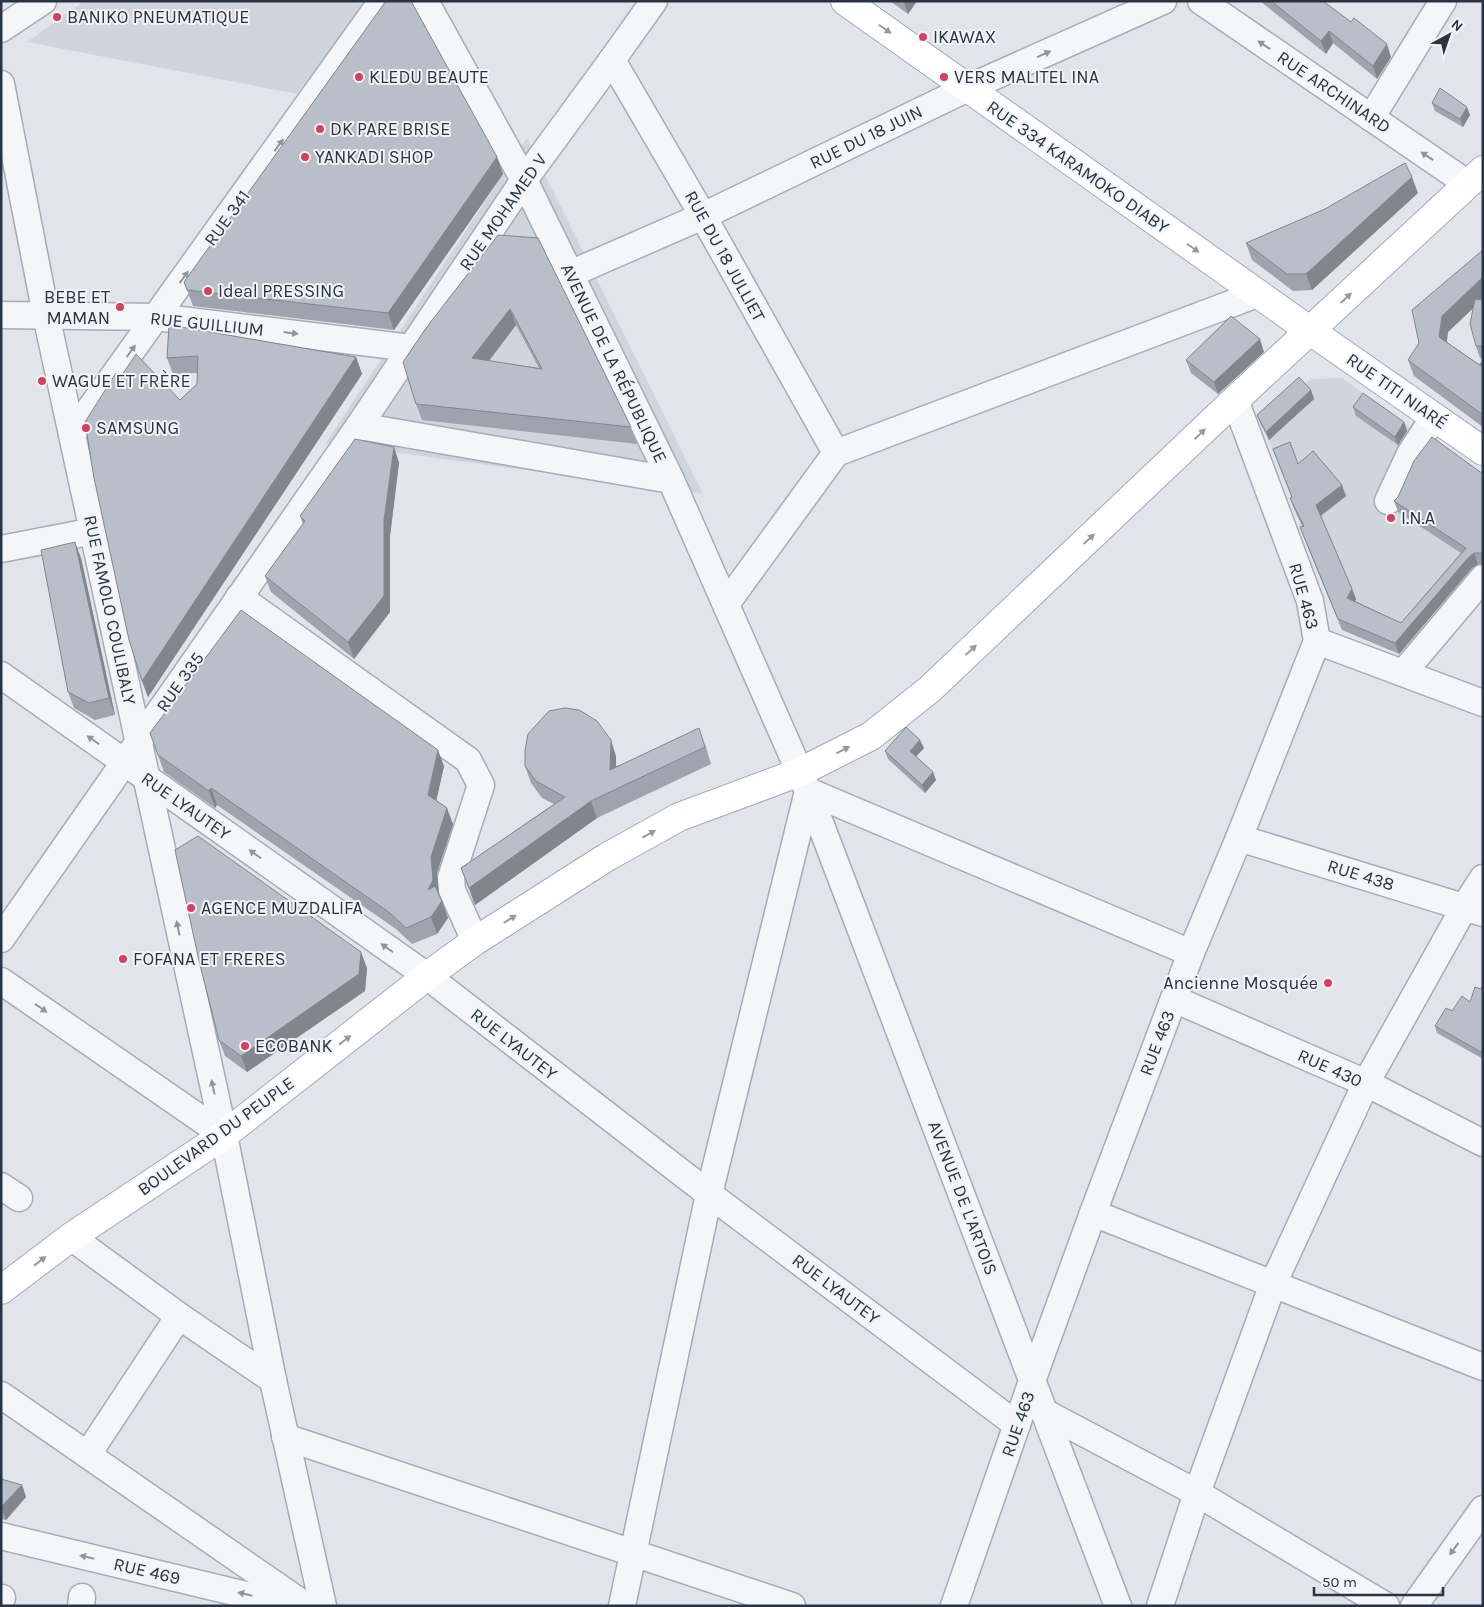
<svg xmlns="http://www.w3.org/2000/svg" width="1484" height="1607" font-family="Karla,sans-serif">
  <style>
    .built { fill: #cfd5dd }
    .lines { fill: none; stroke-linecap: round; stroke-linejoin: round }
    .minor-casing { stroke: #a6acb6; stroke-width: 29 }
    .major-casing { stroke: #a0aab7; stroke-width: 30 }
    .minor { stroke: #f4f6f9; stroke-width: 26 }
    .major { stroke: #fff; stroke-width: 28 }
    .wall { fill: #9ea4ad; fill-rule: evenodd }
    .shaded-wall { fill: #81868d }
    .building { fill: #b8bfc9; stroke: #81868d; fill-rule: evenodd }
    .oneway { fill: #949aa2 }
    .oneway2 { fill: #8e959e }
    .poi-dot { fill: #d6405e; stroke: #f1f4f8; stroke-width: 2 }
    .labels { text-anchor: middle; stroke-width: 4; stroke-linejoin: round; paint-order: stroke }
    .poi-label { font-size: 18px; fill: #283444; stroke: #f1f4f8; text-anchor: start }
    .street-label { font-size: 18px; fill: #283444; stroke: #f1f4f8 }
  </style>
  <rect width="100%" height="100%" fill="#e1e5eb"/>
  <g class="built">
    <polygon points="84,1 366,1 297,94 27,42"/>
    <polygon points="527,138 703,494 326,443"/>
    <polygon points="1342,378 1483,480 1483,570 1409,656 1342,628 1263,426 1302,385 1312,379"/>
  </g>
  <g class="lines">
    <g class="minor-casing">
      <g id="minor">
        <polyline points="425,1 524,180 671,480 808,791 1118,1606"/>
        <polyline points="1201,1 1468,184"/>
        <polyline points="1,29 43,1"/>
        <polyline points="612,60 703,216 836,453"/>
        <polyline points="1,84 46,315 224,1135 273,1380 323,1606"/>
        <polyline points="1371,118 1443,1"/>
        <polyline points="570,274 703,216 968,88 1163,1"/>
        <polyline points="1,315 156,317 411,348"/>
        <polyline points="359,426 671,480"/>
        <polyline points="72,434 382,1"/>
        <polyline points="1388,501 1410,454 1434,417"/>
        <polyline points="1,549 94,531"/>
        <polyline points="239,597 468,760 481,785 451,878 452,890 475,941"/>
        <polyline points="726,604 836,453 1257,294"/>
        <polyline points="1317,641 1483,703"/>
        <polyline points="1403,673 1483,578"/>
        <polyline points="1,675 427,976 709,1194 1017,1425"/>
        <polyline points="808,791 1191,953"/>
        <polyline points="1239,838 1483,913"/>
        <polyline points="1,939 359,426 524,180 612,60 654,1"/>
        <polyline points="1,981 224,1135"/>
        <polyline points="1174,999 1366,1083 1483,1143"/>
        <polyline points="1,1186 19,1198"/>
        <polyline points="1093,1213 1483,1367"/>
        <polyline points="71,1237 179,1316 273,1380"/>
        <polyline points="1,1395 306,1606"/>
        <polyline points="1044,1412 1197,1493 1386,1606"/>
        <polyline points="285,1437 792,1606"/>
        <polyline points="88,1454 179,1316"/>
        <polyline points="1,1536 292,1606"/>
        <polyline points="1,1600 2,1598"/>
        <polyline points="81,1606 82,1597"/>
        <polyline points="622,1606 709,1194 808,791"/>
        <polyline points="954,1606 1032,1381 1093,1213 1191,953 1239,838 1317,641 1310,601 1235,400"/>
        <polyline points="1160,1606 1197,1493 1273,1284 1366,1083 1465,906 1483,878"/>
        <polyline points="1414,1606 1483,1509"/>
      </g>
    </g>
    <g class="major-casing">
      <g id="major">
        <polyline points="845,1 1302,325 1483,451"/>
        <polyline points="1,1290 71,1237 224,1135 427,976 475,941 607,857 679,817 800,772 871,736 930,689 1235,400 1483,170"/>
      </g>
    </g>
    <use href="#minor" class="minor"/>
    <use href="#major" class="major"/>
  </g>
  <g class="wall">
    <polygon points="890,1 917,1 908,14"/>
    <polygon points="1260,1 1323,1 1391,57 1377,79 1333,43 1326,54"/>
    <polygon points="1432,103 1470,115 1463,127 1435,111"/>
    <polygon points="497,157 503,174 394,330 193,306 184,282"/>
    <polygon points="1418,193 1312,290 1293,291 1252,260 1246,243"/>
    <path d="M538 238 631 427 637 444 422 420 416 404ZM516 325 539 368 489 361Z"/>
    <polygon points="1482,300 1483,300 1483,358 1480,358 1476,346 1473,308 1448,332 1447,342 1481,366 1483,365 1483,427 1414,376 1408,360"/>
    <polygon points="169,325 356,357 362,374 148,697 142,681 180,400 197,384 197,373 173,374 167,358"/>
    <polygon points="1264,352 1218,394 1191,373 1186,360"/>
    <polygon points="1311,390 1314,399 1269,440 1260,423 1257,415"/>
    <polygon points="1353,407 1404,422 1407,431 1398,445 1356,416"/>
    <polygon points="394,447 399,463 390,536 390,612 354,659 271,592 265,576 303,524 300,516"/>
    <polygon points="1298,464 1346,496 1321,516 1356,599 1355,601 1401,623 1461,553 1398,512 1394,501 1483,474 1483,564 1478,564 1472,568 1399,654 1342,630 1304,538 1300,527 1302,526 1294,509 1290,498 1292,497"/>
    <polygon points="81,558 115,715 95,720 74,708 68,692"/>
    <polygon points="150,733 444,766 436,800 453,824 437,873 438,893 448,918 437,934 412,944 396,929 217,805 215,808 164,772"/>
    <polygon points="705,744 711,764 597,818 475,905 461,868 554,804 542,798 531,783 525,766 616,756 616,766"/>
    <polygon points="924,748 916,756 933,772 936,780 925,793 888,759 885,751"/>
    <polygon points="367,968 365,991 247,1072 225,1056 219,1040"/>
    <polygon points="1483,985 1483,1059 1437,1033 1435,1026 1452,1011 1470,1002 1481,989"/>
    <polygon points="1,1479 22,1485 26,1497 6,1520 1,1519"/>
  </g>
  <g class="shaded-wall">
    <polygon points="904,1 917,1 908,14 904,2"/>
    <polygon points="1329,31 1333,43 1326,54 1321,41"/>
    <polygon points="1387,44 1391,57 1377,79 1373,66"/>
    <polygon points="1467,107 1470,115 1463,127 1460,119"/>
    <polygon points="497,157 503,174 394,330 388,313"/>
    <polygon points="1412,177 1418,193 1312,290 1306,274"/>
    <polygon points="1483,277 1483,299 1448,332 1445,354 1439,337 1442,316"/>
    <polygon points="510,309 516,325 478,375 472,358"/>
    <polygon points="1260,339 1264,352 1218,394 1214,382"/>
    <polygon points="356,357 362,374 148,697 142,681"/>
    <polygon points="1311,390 1314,399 1269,440 1266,432"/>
    <polygon points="1404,422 1407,431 1398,445 1395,437"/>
    <polygon points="394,447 399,463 390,536 390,612 354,659 348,642 384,520"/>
    <polygon points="1342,485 1346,496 1320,516 1316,505"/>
    <polygon points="75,542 81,558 115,715 109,698"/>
    <polygon points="1474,553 1478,564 1472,568 1399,654 1395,643 1468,558"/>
    <polygon points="1352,589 1356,599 1351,608 1347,598"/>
    <polygon points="611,740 616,756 616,786 610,770"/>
    <polygon points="920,740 924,748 914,759 910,751"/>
    <polygon points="438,750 444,766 434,811 428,795"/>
    <polygon points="933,772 936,780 925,793 922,785"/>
    <polygon points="211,788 217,805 215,808 209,791"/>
    <polygon points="591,801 597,818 475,905 469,888"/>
    <polygon points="447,808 453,824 437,873 439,897 428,890 431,857"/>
    <polygon points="442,901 448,918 437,934 431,917"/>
    <polygon points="361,952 367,968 365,991 247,1072 241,1056"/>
    <polygon points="22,1485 26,1497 6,1520 1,1507"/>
  </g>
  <g class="building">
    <polygon points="386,1 411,1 497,157 388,313 187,290 184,282"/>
    <polygon points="1271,1 1323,1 1351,22 1354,18 1387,44 1373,66 1329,31 1321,41"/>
    <polygon points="1440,88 1467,107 1460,119 1432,103"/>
    <polygon points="1405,163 1412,177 1306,274 1287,274 1246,243 1325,209"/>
    <path d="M498 235 538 238 631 427 416 404 403 362 426 328ZM510 309 542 369 472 358Z"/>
    <polygon points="1483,250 1483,277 1442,316 1439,337 1481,366 1480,363 1483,365 1483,415 1408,360 1419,343 1412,310"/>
    <polygon points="1475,299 1483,300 1483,346 1476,346 1470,324"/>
    <polygon points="1231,316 1260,339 1214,382 1186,360"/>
    <polygon points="169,325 356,357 142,681 129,640 94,478 85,422 116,373 120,378 136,354 180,400 197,384 198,356 167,358"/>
    <polygon points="1299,377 1311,390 1266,432 1257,415"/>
    <polygon points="1363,393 1404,422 1395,437 1353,407"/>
    <polygon points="1432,437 1483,474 1483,553 1474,553 1468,558 1395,643 1338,619 1300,527 1304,526 1290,498 1292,497 1273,449 1290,442 1298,464 1313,451 1342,485 1316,505 1352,589 1347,598 1401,623 1466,548 1394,501 1398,497 1414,461"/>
    <polygon points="355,439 394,447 384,520 384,596 348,642 265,576 305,521 300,516"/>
    <polygon points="75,542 109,698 89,703 68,692 41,550"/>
    <polygon points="241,610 438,750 428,795 447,808 431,857 433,880 428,890 435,886 442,901 431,917 406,928 390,913 211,788 209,791 158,755 150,733"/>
    <polygon points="565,708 579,710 597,721 611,740 610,770 699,728 705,747 591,801 469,888 461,868 565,797 536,781 525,766 525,750 528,734 549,711"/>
    <polygon points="906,727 920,740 910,751 933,772 922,785 885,751"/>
    <polygon points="198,836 361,952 359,974 241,1056 219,1040 199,961 175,850"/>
    <polygon points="1483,985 1483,1053 1435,1026 1446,1008 1452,1011 1462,996 1470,1002 1475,987 1481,989"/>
    <polygon points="1,1479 22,1485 1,1507"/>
  </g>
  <defs><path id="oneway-solid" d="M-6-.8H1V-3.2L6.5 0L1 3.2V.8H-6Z" transform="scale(1.25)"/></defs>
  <g class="oneway">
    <use href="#oneway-solid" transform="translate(885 29) rotate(35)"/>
    <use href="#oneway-solid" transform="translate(1193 248) rotate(35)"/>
    <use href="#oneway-solid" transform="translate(1346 298) rotate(-43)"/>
    <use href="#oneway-solid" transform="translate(1200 434) rotate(-44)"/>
    <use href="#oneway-solid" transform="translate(1089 539) rotate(-43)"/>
    <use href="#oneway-solid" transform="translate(971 650) rotate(-43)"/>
    <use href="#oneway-solid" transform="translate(843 750) rotate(-27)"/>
    <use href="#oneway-solid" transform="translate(649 834) rotate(-29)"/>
    <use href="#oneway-solid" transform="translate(510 919) rotate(-32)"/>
    <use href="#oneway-solid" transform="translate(345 1040) rotate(-38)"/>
    <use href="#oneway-solid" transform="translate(40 1261) rotate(-38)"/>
  </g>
  <g class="oneway2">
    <use href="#oneway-solid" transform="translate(1264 45) rotate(-146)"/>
    <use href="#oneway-solid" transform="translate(1044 54) rotate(-24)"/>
    <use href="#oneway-solid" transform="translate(279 145) rotate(-54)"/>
    <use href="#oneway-solid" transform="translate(1427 156) rotate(-146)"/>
    <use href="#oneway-solid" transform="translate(184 277) rotate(-54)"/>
    <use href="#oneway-solid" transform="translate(291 333) rotate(7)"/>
    <use href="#oneway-solid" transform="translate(131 351) rotate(-54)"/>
    <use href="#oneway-solid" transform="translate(93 740) rotate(-145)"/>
    <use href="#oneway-solid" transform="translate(255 854) rotate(-145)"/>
    <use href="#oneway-solid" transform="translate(178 928) rotate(-102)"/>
    <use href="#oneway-solid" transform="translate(387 948) rotate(-145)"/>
    <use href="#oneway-solid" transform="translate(41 1008) rotate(35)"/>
    <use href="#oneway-solid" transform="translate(213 1087) rotate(-102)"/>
    <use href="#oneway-solid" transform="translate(1454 1549) rotate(126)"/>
    <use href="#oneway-solid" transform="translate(87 1557) rotate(-167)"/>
    <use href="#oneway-solid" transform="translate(245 1594) rotate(-167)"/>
  </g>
  <g class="poi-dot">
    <circle cx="57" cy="17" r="5"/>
    <circle cx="923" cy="37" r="5"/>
    <circle cx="359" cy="77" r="5"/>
    <circle cx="944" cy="77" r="5"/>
    <circle cx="320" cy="129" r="5"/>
    <circle cx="305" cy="157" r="5"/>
    <circle cx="208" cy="291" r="5"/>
    <circle cx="120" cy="307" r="5"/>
    <circle cx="42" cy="381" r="5"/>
    <circle cx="86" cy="428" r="5"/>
    <circle cx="1391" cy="518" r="5"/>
    <circle cx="191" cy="908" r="5"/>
    <circle cx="123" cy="959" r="5"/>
    <circle cx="1328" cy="983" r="5"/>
    <circle cx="245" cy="1046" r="5"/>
  </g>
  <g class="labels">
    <g class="poi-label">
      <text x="67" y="23">BANIKO PNEUMATIQUE</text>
      <text x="933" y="43">IKAWAX</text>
      <text x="369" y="83">KLEDU BEAUTE</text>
      <text x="954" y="83">VERS MALITEL INA</text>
      <text x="330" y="135">DK PARE BRISE</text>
      <text x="315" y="163">YANKADI SHOP</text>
      <text x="218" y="297">Ideal PRESSING</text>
      <text x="110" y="303" text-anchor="end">BEBE ET<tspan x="110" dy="21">MAMAN</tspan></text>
      <text x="52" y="387">WAGUE ET FRÈRE</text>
      <text x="96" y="434">SAMSUNG</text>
      <text x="1401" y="524">I.N.A</text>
      <text x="201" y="914">AGENCE MUZDALIFA</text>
      <text x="133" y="965">FOFANA ET FRERES</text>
      <text x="1318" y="989" text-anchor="end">Ancienne Mosquée</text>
      <text x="255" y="1052">ECOBANK</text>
    </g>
    <g class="street-label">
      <text transform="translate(1334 92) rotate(34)" y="6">RUE ARCHINARD</text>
      <text transform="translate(866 137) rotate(-26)" y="6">RUE DU 18 JUIN</text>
      <text transform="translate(1078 167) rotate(35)" y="6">RUE 334 KARAMOKO DIABY</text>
      <text transform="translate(503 212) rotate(-55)" y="6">RUE MOHAMED V</text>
      <text transform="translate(227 218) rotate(-54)" y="6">RUE 341</text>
      <text transform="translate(725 256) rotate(61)" y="6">RUE DU 18 JULLIET</text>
      <text transform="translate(207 324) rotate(6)" y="6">RUE GUILLIUM</text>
      <text transform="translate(614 363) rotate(64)" y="6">AVENUE DE LA RÉPUBLIQUE</text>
      <text transform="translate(1397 391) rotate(35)" y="6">RUE TITI NIARÉ</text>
      <text transform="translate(1304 596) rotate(74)" y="6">RUE 463</text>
      <text transform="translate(110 610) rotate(78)" y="6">RUE FAMOLO COULIBALY</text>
      <text transform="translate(180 682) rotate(-55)" y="6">RUE 335</text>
      <text transform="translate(186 806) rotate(35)" y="6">RUE LYAUTEY</text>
      <text transform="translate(1361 875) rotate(17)" y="6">RUE 438</text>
      <text transform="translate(1157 1043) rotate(-69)" y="6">RUE 463</text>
      <text transform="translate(514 1044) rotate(38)" y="6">RUE LYAUTEY</text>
      <text transform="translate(1330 1068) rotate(24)" y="6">RUE 430</text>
      <text transform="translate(216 1136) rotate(-36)" y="6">BOULEVARD DU PEUPLE</text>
      <text transform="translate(963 1198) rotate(69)" y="6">AVENUE DE L'ARTOIS</text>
      <text transform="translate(836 1289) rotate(37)" y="6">RUE LYAUTEY</text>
      <text transform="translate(1018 1424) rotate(-71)" y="6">RUE 463</text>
      <text transform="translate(147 1571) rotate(13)" y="6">RUE 469</text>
    </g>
  </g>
  <rect width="1484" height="1607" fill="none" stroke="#283444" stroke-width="5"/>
  <g transform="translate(1449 35) rotate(40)" stroke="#f1f4f8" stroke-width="4" paint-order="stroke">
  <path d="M0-4L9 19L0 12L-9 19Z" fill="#283444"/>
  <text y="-8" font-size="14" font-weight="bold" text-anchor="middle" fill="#283444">N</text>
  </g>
  <path d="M1314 1587v8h129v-8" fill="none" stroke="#283444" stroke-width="2.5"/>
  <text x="1322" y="1587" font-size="15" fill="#283444" stroke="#f1f4f8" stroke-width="4" paint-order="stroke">50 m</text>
</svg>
